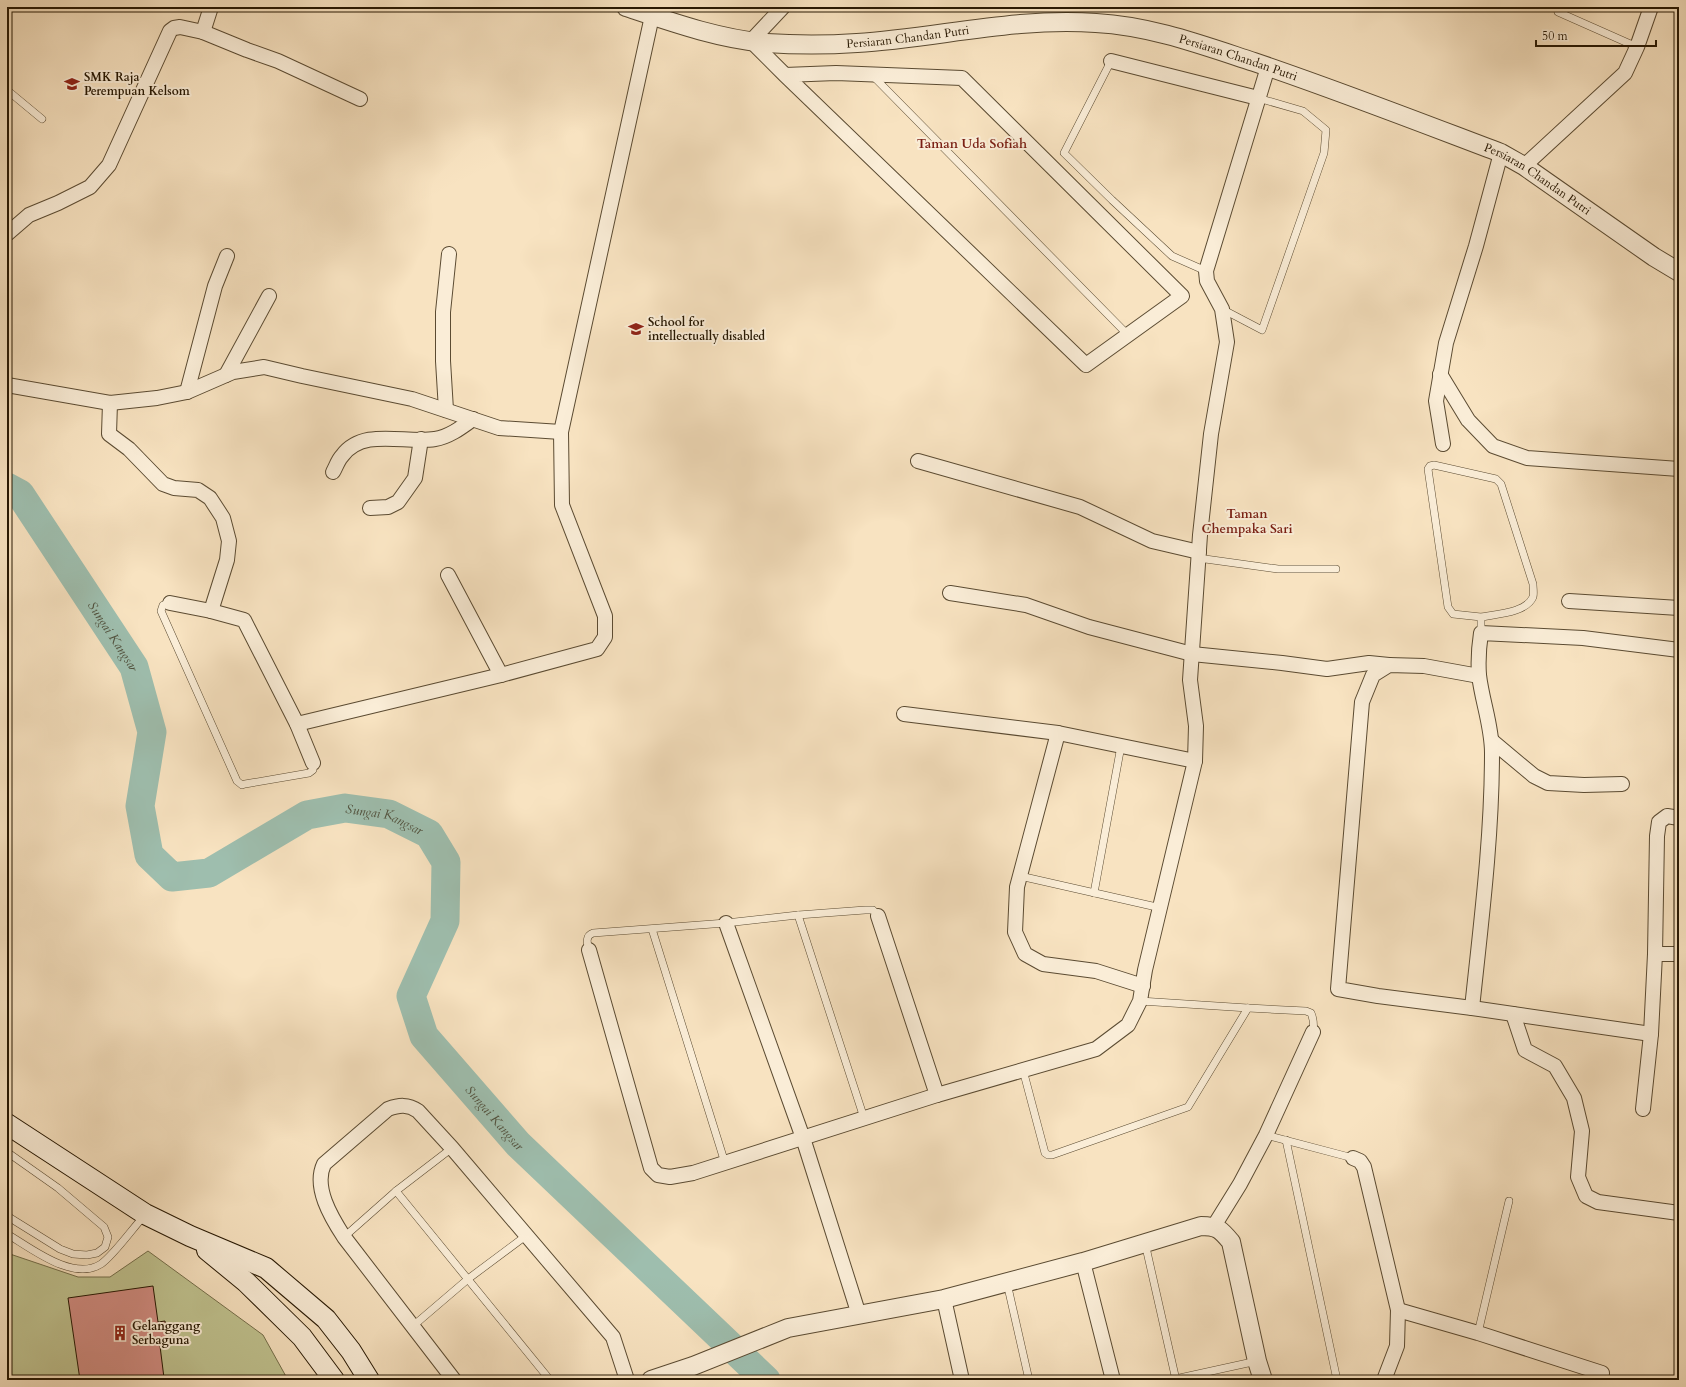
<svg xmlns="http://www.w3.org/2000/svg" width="1686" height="1387" font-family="Cardo,serif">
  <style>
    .green { fill: #c0c390; stroke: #746e4a }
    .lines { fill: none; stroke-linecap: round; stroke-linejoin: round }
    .river { stroke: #9ebeae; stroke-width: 29 }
    .building { fill: #d28d83; stroke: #271803 }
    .service-casing { stroke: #5b4b32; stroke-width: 8 }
    .minor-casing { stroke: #5b4b32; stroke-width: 16 }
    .tertiary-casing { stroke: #5b4b32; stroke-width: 20 }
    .secondary-casing { stroke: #271803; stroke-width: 22 }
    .service { stroke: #faedd7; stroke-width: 7 }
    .minor { stroke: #faedd7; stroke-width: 14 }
    .tertiary { stroke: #faedd7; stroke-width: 18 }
    .secondary { stroke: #faedd7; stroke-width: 20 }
    .labels { text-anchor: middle; stroke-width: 4; stroke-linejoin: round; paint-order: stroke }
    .street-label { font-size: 12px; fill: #271803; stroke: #faedd7 }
    .poi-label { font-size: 12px; font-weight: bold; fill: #271803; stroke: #faedd7; text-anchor: start }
    .neighbourhood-label { font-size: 13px; font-weight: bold; fill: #7a1f14; stroke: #faedd7 }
    .water-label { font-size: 13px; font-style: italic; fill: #51523f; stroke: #faedd7 }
  </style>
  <rect width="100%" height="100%" fill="#f8e3c1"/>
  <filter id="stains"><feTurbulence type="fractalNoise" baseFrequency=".005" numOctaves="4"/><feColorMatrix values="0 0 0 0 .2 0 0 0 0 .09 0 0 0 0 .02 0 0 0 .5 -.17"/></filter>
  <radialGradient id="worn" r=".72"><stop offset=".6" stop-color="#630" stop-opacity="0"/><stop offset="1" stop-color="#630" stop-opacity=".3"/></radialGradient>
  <polygon class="green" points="148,1251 263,1335 288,1380 7,1380 7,1253 78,1277 110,1277"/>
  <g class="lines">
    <path class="river" id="s1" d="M7 487 20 494 134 667 152 732 140 806 149 855 172 877 209 873 307 815 345 808 389 814 429 834 446 862 445 921 411 996 424 1036 518 1144 766 1380"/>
  </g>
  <polygon class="building" points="153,1286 158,1322 165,1321 168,1345 160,1346 164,1378 149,1380 80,1380 68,1298"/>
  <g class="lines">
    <g class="service-casing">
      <g id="service">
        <polyline points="1558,12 1637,47"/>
        <polyline points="1111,61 1064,153 1112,200 1172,256 1206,271"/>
        <polyline points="873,76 1128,335"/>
        <polyline points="7,90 42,119"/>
        <polyline points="1222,309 1262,330 1324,153 1326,130 1303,111 1258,98"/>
        <polyline points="1198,558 1278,569 1336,569"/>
        <polyline points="170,603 163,605 161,611 237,781 242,785 245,784 309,773 313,770 313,763"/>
        <path d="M1481 617 1453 614 1448 607 1428 469 1430 466 1434 465 1496 479 1501 484 1533 584C1533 588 1534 593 1533 597 1526 613 1496 614 1481 617V633"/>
        <polyline points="1020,876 1161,908"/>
        <polyline points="1094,893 1121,746"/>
        <polyline points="798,915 864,1118"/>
        <polyline points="652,929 725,1163"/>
        <path d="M589 950C587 943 585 936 593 933L726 923 798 915 865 910H873L878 916"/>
        <path d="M1140 1001 1248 1008 1306 1011 1311 1013C1314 1020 1314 1025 1313 1032"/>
        <polyline points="1023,1070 1045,1153 1048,1155 1052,1155 1188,1107 1248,1008"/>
        <polyline points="1266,1135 1353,1158"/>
        <polyline points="1286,1140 1337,1380"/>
        <polyline points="7,1152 58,1188 104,1227 108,1237 105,1247 97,1253 87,1255 73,1254 60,1249 7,1216"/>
        <polyline points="396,1191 550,1380"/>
        <path d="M7 1234C31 1248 73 1282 101 1264 113 1256 133 1228 144 1216"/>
        <polyline points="344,1237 396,1191 452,1148"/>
        <polyline points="1145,1243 1176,1380"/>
        <polyline points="1007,1283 1029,1380"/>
        <polyline points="413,1326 468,1279 527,1235"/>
        <polyline points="1478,1333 1509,1201"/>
        <polyline points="1175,1379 1257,1361"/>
      </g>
    </g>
    <g class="minor-casing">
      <g id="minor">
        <polyline points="783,7 751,41 785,75 1086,365 1182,296 962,78 836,73 785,75"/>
        <polyline points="203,32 211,7"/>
        <polyline points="1111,61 1258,98"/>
        <polyline points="1524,166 1625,73 1637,47 1651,7"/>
        <polyline points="7,234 29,215 58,203 90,187 109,165 170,31 174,28 180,27 203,32 247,50 278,61 360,99"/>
        <polyline points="1440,374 1468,420 1493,446 1527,458 1679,469"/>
        <polyline points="226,375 269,296"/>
        <polyline points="7,385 110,403 157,398 187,392 233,372 264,367 302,376 412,399 499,428 561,432"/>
        <polyline points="187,392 215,286 227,256"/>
        <polyline points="110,403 109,434 129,449 163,484 174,488 198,490 210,498 223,518 229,541 227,560 211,611"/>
        <polyline points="446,410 443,361 443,312 449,254"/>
        <polyline points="1443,444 1436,401 1446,343 1476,246 1501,153"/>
        <polyline points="918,461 1080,507 1152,541 1199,552"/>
        <path d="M333 472C336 467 338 460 342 456 363 427 405 444 435 439 449 437 462 427 473 419"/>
        <polyline points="370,508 388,507 398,502 415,478 421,439"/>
        <polyline points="448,575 501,675"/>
        <polyline points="950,593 1026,605 1089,627 1192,654 1282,663 1327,669 1369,663 1389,665"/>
        <polyline points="1569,601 1679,608"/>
        <polyline points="170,603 211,611 244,620 297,724 313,763"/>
        <polyline points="1479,676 1424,666 1389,665 1373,675 1362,702 1338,989 1378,996 1472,1008 1651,1034"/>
        <polyline points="904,714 1058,733 1195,761"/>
        <polyline points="297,724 501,675 597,649 605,637 605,616 562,505 561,432 652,16"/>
        <polyline points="1058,733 1017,887 1015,932 1025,954 1043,964 1096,971 1143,986"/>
        <polyline points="1492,741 1534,776 1548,783 1584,785 1622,784"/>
        <polyline points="878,916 937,1095"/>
        <polyline points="726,923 803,1138 859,1315"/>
        <polyline points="589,950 651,1168 658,1175 670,1177 693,1173 937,1095 1096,1049 1128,1025 1140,1001 1145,970 1195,761 1196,726 1190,680 1200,535 1211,434 1227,342 1222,309 1207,281 1206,271 1268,67"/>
        <polyline points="1655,954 1679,954"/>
        <path d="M1472 1008C1481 923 1492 838 1492 753 1492 726 1482 701 1479 675 1478 661 1479 646 1481 633L1583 638 1679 650"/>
        <polyline points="1513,1014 1525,1050 1555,1066 1574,1098 1582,1131 1578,1177 1586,1196 1598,1202 1679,1213"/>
        <polyline points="1643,1109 1651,1034 1655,954 1657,836 1659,822 1667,816 1679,818"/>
        <polyline points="1353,1158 1360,1161 1364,1167 1398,1310 1397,1346 1384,1380"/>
        <polyline points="1214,1226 1240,1184 1266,1135 1313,1032"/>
        <polyline points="1083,1262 1113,1380"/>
        <polyline points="944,1299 962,1380"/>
        <polyline points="1398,1310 1478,1333 1602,1373 1601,1380"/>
        <path d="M454 1380 344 1237C331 1217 313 1187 324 1164L388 1109C399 1105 408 1104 418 1111L452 1148 613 1337 627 1380"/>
      </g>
    </g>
    <g class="tertiary-casing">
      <g id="tertiary">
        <path id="s2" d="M626 7C671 22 719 39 766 43 796 45 827 45 857 43 937 38 1015 17 1096 23 1151 26 1202 45 1254 62 1337 90 1419 122 1501 153L1524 166 1654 257 1679 272"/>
        <path d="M651 1380 693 1366 788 1328 944 1299 1083 1262 1201 1226C1218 1226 1221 1230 1231 1242L1257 1361 1263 1380"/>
      </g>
    </g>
    <g class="secondary-casing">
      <g id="secondary">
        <polyline points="7,1124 145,1214 190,1236 266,1268 326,1319 351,1351 369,1380"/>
        <polyline points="207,1250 246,1282 302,1337 334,1380"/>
      </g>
    </g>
    <use href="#service" class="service"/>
    <use href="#minor" class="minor"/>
    <use href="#tertiary" class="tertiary"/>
    <use href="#secondary" class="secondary"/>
  </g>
  <defs>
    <g id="school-bare" transform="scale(1.2)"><path d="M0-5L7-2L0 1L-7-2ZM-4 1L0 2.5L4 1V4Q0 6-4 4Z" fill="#8f2418" stroke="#faedd7" stroke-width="2.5" paint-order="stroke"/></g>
    <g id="building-bare" transform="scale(1.2)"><path d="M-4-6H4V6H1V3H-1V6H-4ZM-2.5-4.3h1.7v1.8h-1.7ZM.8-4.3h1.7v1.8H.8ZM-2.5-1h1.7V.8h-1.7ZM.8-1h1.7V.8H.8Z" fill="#8f2418" stroke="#faedd7" stroke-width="2.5" paint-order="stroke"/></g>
  </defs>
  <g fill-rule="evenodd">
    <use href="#school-bare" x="72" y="84"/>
    <use href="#school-bare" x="636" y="329"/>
    <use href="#building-bare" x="120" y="1333"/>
  </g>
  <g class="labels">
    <g class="street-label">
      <text dy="4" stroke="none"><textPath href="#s2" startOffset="287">Persiaran Chandan Putri</textPath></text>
      <text dy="4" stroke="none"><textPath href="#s2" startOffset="623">Persiaran Chandan Putri</textPath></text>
      <text dy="4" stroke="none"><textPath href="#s2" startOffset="947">Persiaran Chandan Putri</textPath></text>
    </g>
    <g class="poi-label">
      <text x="84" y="81">SMK Raja<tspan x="84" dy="14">Perempuan Kelsom</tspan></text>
      <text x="648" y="326">School for<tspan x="648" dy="14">intellectually disabled</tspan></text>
      <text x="132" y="1330">Gelanggang<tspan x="132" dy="14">Serbaguna</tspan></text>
    </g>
    <g class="neighbourhood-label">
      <text x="972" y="148">Taman Uda Sofiah</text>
      <text x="1247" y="518">Taman<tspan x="1247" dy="15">Chempaka Sari</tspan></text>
    </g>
    <g class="water-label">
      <text dy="5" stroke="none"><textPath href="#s1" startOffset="185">Sungai Kangsar</textPath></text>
      <text dy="5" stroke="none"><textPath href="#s1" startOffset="677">Sungai Kangsar</textPath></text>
      <text dy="5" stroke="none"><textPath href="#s1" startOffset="1049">Sungai Kangsar</textPath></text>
    </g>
  </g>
  <rect width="1686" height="1387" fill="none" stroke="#f8e3c1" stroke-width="24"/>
  <rect x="8" y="8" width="1670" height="1371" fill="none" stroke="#271803" stroke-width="2"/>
  <rect x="12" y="12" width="1662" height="1363" fill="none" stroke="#271803"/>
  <path d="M1536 40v6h120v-6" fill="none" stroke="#271803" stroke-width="2"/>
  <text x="1542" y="40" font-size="12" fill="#271803" stroke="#faedd7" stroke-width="3" paint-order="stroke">50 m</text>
  <rect width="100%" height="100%" filter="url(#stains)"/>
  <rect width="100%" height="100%" fill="url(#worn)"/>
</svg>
